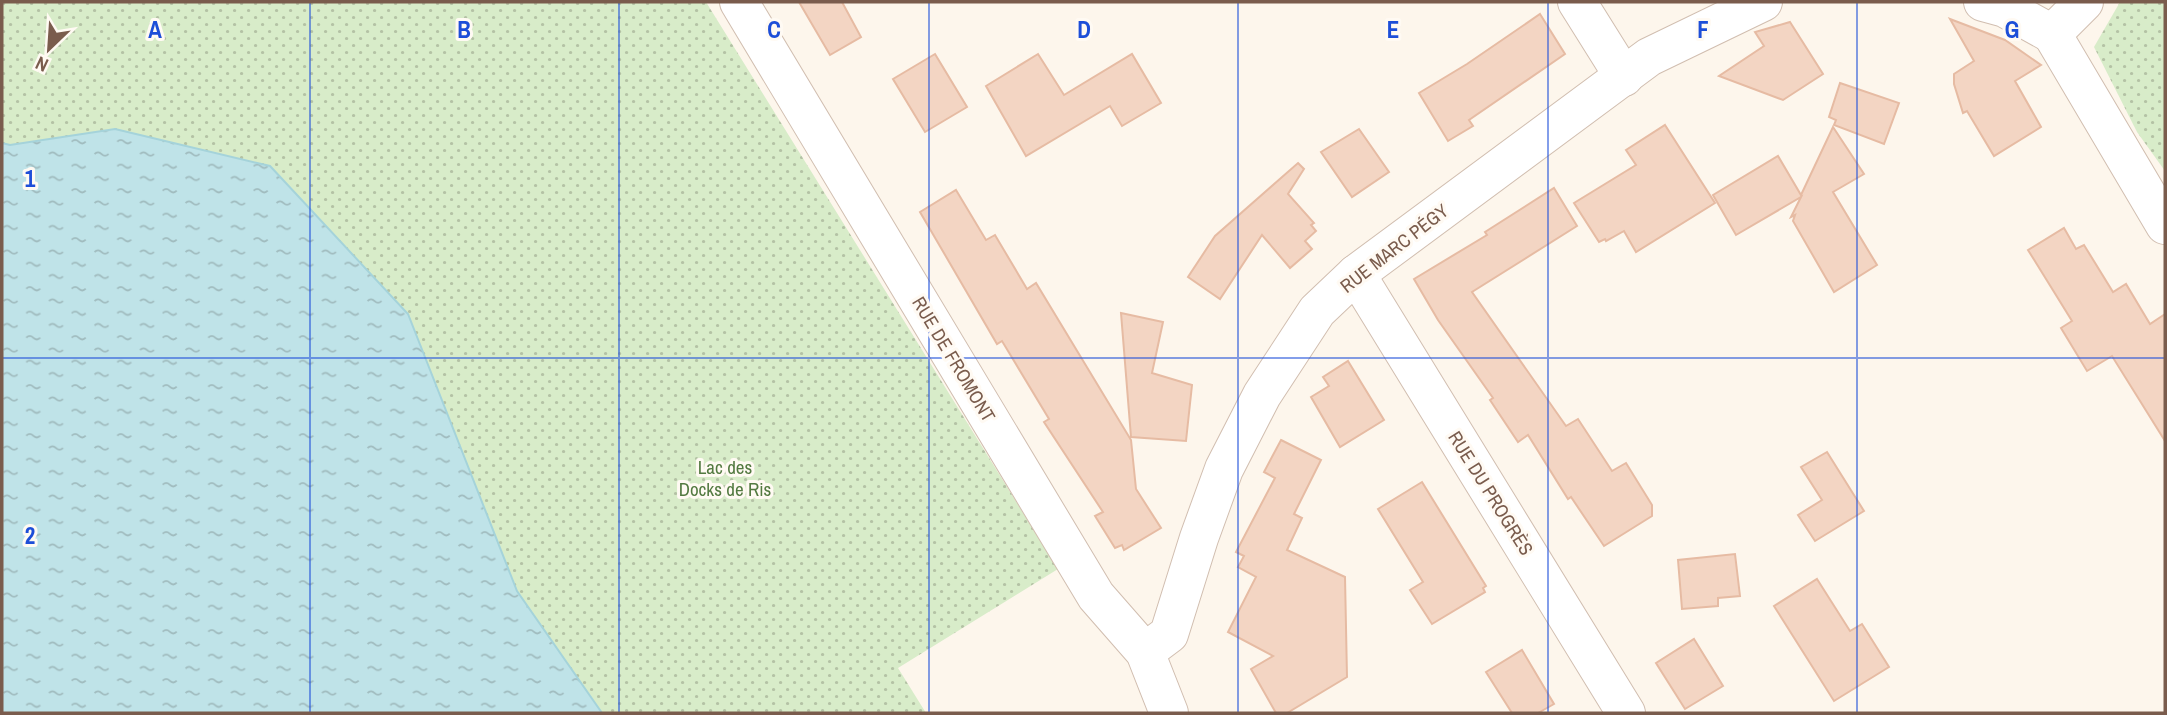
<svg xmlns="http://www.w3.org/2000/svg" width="2167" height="715" font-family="'Archivo Narrow',sans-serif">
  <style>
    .park { fill: url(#park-dots) }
    .water { fill: url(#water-ripples); stroke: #a5d3da; stroke-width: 2 }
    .building { fill: #f3d5c3; stroke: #e6bba3; stroke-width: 2 }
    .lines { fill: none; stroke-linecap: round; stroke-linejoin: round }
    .minor-casing { stroke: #d1beb0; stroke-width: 40 }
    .minor { stroke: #fff; stroke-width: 38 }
    .grid { fill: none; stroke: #1d4ed8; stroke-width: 2; stroke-opacity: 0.55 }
    .labels { text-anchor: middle; stroke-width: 6; stroke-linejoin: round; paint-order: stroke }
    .street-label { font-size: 19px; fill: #7a5c4d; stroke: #fffaf3 }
    .park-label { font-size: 19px; fill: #537a41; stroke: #fffaf3 }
    .grid-label { font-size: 23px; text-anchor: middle; font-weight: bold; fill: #1d4ed8; stroke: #fffaf3; stroke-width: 6; stroke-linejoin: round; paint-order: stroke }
  </style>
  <defs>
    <pattern id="park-dots" width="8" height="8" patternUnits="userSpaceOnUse" patternTransform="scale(1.75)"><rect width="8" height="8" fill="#d8ecc9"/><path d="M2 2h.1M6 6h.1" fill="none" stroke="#b4c2a5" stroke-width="1.8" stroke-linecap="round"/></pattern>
    <pattern id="water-ripples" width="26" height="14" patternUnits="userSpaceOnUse" patternTransform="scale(1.75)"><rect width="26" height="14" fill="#bfe3e8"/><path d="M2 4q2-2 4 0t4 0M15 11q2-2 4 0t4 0" fill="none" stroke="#a0bbbe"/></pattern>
  </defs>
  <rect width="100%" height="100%" fill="#fdf6ec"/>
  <g class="park">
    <polygon points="2,2 706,2 1058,569 898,668 926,713 602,713 517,591 408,314 2,143"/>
    <polygon points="2120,2 2165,2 2165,171 2137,132 2094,47"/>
  </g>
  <polygon class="water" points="115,129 270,166 408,314 517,591 602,713 2,713 2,143 10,145"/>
  <g class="building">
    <polygon points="799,2 842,2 861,37 830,55"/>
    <polygon points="1540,14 1565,54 1469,120 1473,126 1448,141 1419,93 1467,64"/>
    <polygon points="1950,19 2005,40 2041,65 2015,81 2041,127 1994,156 1967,111 1963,113 1954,84 1954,74 1974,61"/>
    <polygon points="1790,22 1823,74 1783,100 1719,76 1764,46 1755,32"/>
    <polygon points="935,54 967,107 925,132 893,79"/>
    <polygon points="1038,54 1064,95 1132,54 1161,103 1122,126 1110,106 1026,156 986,86"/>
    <polygon points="1840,83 1899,103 1884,144 1834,125 1836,120 1829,117"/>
    <polygon points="1665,125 1715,203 1636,252 1624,231 1606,241 1605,239 1599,242 1574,203 1636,165 1626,150"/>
    <polygon points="1833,127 1864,174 1833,192 1877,265 1834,292 1793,221 1795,215 1791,217 1801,197 1736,235 1713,195 1778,156 1801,195"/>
    <polygon points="1359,129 1389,172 1352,197 1321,152"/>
    <polygon points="1298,163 1304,169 1288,194 1314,223 1311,225 1316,231 1305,241 1312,249 1290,268 1262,235 1220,299 1188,277 1215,236"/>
    <polygon points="1554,188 1577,226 1472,292 1566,426 1578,419 1612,471 1626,463 1652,505 1652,516 1604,546 1571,497 1568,499 1528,435 1518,442 1490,400 1493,398 1438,320 1414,279 1487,235 1485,232"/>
    <polygon points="956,190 986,240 995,235 1027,289 1036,283 1131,440 1136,489 1161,528 1124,550 1122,545 1115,548 1095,516 1103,512 1044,422 1049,419 1002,341 997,344 920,212"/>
    <polygon points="2064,228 2076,249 2084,245 2113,292 2126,284 2150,324 2165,314 2165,441 2112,356 2087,371 2061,328 2072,321 2028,250"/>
    <polygon points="1121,313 1163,322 1152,373 1192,385 1186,441 1131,437"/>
    <polygon points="1348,361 1384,420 1340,447 1311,397 1329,386 1323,377"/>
    <polygon points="1281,440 1321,460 1294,514 1302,518 1287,550 1345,577 1347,677 1287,713 1276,713 1251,669 1273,656 1228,632 1256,577 1238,567 1244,556 1236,552 1275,478 1264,472"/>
    <polygon points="1827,452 1864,511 1815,541 1798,515 1822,500 1801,467"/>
    <polygon points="1422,482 1486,586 1483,588 1485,592 1432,624 1410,590 1423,582 1378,509"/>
    <polygon points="1735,554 1740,596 1718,598 1718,606 1682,609 1678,560"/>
    <polygon points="1817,579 1850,631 1862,624 1889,667 1834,701 1774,606"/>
    <polygon points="1694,639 1723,686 1685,709 1656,663"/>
    <polygon points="1522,650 1554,704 1538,713 1512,713 1486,672"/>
  </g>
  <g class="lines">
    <g class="minor-casing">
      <g id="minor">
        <polyline points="739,2 1096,596 1145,652 1169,713"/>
        <polyline points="1577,2 1624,77"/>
        <polyline points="1983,2 2005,8 2052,34"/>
        <polyline points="2052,34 2165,225"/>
        <polyline points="2052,34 2084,2"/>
        <polyline points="1356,274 1626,713"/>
        <polyline points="1145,652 1169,634 1199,538 1224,469 1262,395 1317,311 1356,274 1649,57 1763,2"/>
      </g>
    </g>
    <use href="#minor" class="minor"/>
  </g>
  <path class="grid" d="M310 2V713M619 2V713M929 2V713M1238 2V713M1548 2V713M1857 2V713M2 358H2165"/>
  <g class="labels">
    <g class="street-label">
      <text transform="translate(1394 248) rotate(-38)" y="7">RUE MARC PÉGY</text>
      <text transform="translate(954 359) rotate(59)" y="7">RUE DE FROMONT</text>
      <text transform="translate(1491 493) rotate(58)" y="7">RUE DU PROGRÈS</text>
    </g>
    <g class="park-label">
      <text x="725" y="474">Lac des<tspan x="725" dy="22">Docks de Ris</tspan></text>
    </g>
  </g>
  <g class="grid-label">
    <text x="155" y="38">A</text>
    <text x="464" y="38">B</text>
    <text x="774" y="38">C</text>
    <text x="1084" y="38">D</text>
    <text x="1393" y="38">E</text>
    <text x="1703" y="38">F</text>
    <text x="2012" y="38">G</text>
    <text x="30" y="187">1</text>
    <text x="30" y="544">2</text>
  </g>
  <rect width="2167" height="715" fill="none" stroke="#7a5c4d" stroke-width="7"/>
  <g transform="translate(49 49) rotate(205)" stroke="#fffaf3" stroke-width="5" paint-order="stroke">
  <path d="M0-5L12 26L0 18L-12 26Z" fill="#7a5c4d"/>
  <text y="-10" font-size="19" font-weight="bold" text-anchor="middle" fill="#7a5c4d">N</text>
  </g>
</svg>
